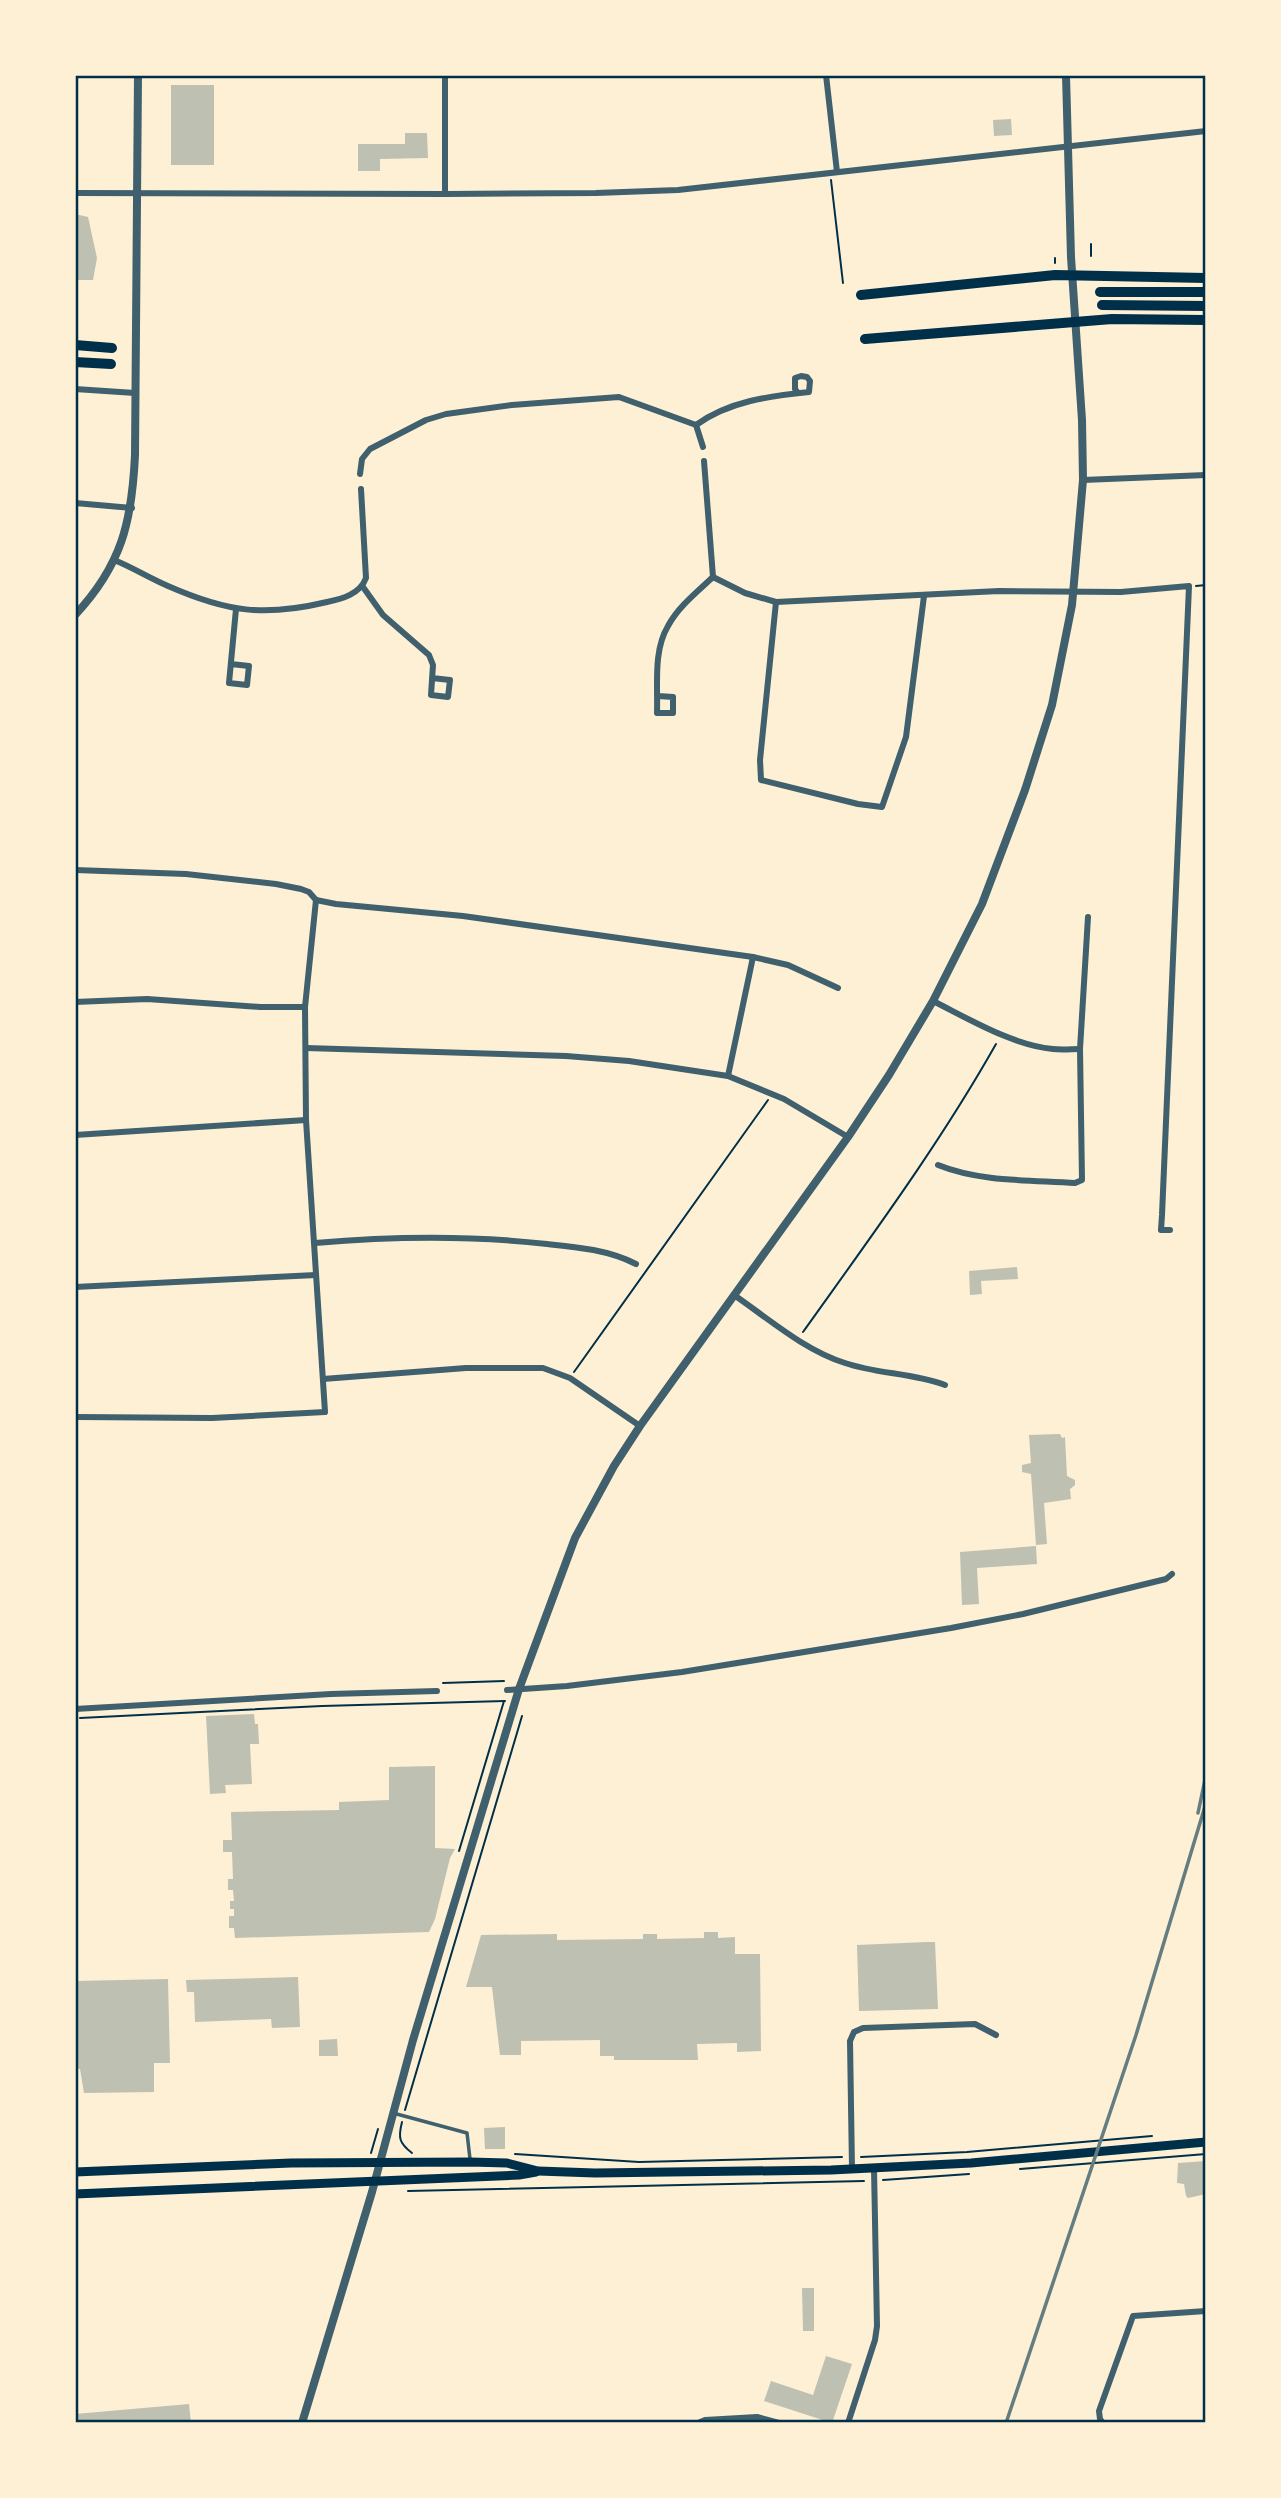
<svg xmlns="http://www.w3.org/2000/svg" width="1281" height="2498" font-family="'DM Sans',sans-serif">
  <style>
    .building { fill: #bec0b2 }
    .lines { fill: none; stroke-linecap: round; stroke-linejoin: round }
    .path { stroke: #003049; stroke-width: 2 }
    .service { stroke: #3f606c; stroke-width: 3.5 }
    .minor { stroke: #3f606c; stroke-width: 6 }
    .tertiary { stroke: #3f606c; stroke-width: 8 }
    .secondary { stroke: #003049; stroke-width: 9 }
    .trunk { stroke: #003049; stroke-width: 10 }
    .rail { stroke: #657d81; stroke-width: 3.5 }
    .neatline { fill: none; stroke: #003049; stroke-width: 2.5 }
  </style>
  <rect width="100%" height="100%" fill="#fdf0d5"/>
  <g class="building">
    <rect x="171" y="85" width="43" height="80"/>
    <polygon points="1011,119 1012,135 994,136 993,120"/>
    <polygon points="405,133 427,133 428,158 380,159 380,171 358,171 358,144 405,144"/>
    <polygon points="75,214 88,217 97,258 93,280 75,280"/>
    <polygon points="1017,1267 1018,1279 981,1281 982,1294 970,1295 969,1271"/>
    <polygon points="1060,1434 1062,1438 1065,1437 1067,1476 1075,1480 1075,1485 1070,1489 1071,1499 1044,1503 1047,1544 1036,1545 1031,1474 1022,1472 1022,1465 1031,1463 1029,1435"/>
    <polygon points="1036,1546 1037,1564 977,1568 979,1604 962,1605 960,1552"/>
    <polygon points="254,1714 255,1724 258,1724 259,1744 250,1744 252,1784 225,1785 226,1793 210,1794 206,1716"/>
    <polygon points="435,1766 435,1848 455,1849 450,1858 435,1919 429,1932 235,1938 234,1928 229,1928 229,1916 234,1916 234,1909 230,1909 230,1901 234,1901 233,1890 228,1890 228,1879 233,1879 232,1852 223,1852 223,1840 232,1840 231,1812 339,1810 339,1802 389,1800 389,1767"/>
    <polygon points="704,1932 718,1932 718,1938 735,1937 735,1954 760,1954 761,2051 737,2052 737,2043 697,2044 698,2060 614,2060 614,2056 600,2056 600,2040 521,2041 521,2055 500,2055 492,1987 466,1987 481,1935 557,1934 557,1940 643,1939 643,1934 657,1934 657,1939 704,1938"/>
    <polygon points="927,1942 935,1942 938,2009 859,2011 857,1945"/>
    <polygon points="298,1977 300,2027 272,2028 271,2019 195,2022 194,1992 187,1992 186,1980"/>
    <polygon points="168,1979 170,2063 154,2063 154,2092 84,2093 80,2069 75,2069 75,1981"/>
    <polygon points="337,2039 338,2056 319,2056 319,2040"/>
    <polygon points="505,2127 505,2149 485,2149 484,2128"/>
    <polygon points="1206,2161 1206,2194 1188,2198 1186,2196 1184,2184 1177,2183 1178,2163"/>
    <polygon points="802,2288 814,2288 814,2331 803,2331"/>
    <polygon points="826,2356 852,2364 832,2423 764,2401 771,2381 813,2395"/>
    <polygon points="189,2404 191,2423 75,2423 75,2414"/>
  </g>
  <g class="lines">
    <g class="path">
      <polyline points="831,180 843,283"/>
      <polyline points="1091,244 1091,256"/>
      <polyline points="1055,258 1055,263"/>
      <polyline points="1196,586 1206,585"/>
      <path d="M803 1332C870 1238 939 1145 996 1044"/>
      <polyline points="574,1372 768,1100"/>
      <polyline points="443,1683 504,1681"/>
      <polyline points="80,1718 322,1706 505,1701"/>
      <polyline points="459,1851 504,1701"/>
      <polyline points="405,2110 522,1716"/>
      <path d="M402 2122C398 2138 399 2143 412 2153"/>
      <polyline points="371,2153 378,2129"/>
      <polyline points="515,2154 639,2162 842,2157"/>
      <polyline points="861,2157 967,2152 1152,2136"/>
      <polyline points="1020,2169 1206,2154"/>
      <polyline points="883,2180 969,2174"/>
      <polyline points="408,2191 864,2181"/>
    </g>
    <polyline class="service" points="393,2113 467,2133 470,2159"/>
    <g class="minor">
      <polyline points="445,75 445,194"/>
      <polyline points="826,75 837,172"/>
      <polyline points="75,193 445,194 596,193 678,190 1206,131"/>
      <polyline points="75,389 135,393"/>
      <path d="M696 425C729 401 770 396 809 392L810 381 807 377 801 376 795 378V389L798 393"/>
      <polyline points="704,461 713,577"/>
      <polyline points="360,474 362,459 370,449 426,420 446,414 512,405 619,397 696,425 703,447"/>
      <polyline points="1083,480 1206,475"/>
      <polyline points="75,503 132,508"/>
      <path d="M114 560C132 567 149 578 168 586 227 612 264 617 327 602 342 599 360 594 366 578L361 489"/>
      <polyline points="713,577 745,593 776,602 999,591 1121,592 1189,586 1162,1215 1161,1230 1170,1230"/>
      <polyline points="363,587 383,615 429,655 433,665 431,695 448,697 450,680 432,678"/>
      <polyline points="776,602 760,760 761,780 858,804 882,807 906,737 924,596"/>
      <polyline points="231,664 249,666 247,685 229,683 236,609"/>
      <path d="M658 696 673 697V713H657C658 685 653 651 668 626 678 607 698 591 713 577"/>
      <polyline points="75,870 186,874 276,884 301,889 309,892 316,900 336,904 463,916 753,957 788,965 838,988"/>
      <path d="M933 1001C969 1019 1012 1045 1053 1049 1062 1050 1072 1049 1080 1049"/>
      <polyline points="75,1002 147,999 260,1007 305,1007"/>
      <polyline points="306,1048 566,1056 629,1061 728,1076 784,1099 848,1137"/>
      <polyline points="728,1076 753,957"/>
      <polyline points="75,1135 306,1120"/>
      <path d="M938 1165C980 1182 1030 1180 1075 1183L1082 1180 1080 1049 1088 917"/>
      <path d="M315 1243C395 1236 468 1235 547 1244 577 1247 609 1250 636 1264"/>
      <polyline points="75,1287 316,1275"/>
      <path d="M734 1295C769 1319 804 1350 845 1363 877 1374 913 1373 945 1385"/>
      <polyline points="323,1379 466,1368 543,1368 570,1378 640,1426"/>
      <polyline points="75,1417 212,1418 325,1412 306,1120 305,1007 316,900"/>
      <polyline points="507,1690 567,1686 682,1672 951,1628 1023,1614 1166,1579 1172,1574"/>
      <polyline points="75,1709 331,1694 437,1691"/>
      <polyline points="852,2169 850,2041 854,2032 863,2028 975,2024 996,2035"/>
      <polyline points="698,2423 705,2420 757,2417 779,2423"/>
      <polyline points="848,2423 875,2340 877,2326 874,2168"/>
      <polyline points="1103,2423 1100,2419 1099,2411 1133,2316 1206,2311"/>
    </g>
    <g class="tertiary">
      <path d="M75 615C122 565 132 521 135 455L138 75"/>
      <polyline points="302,2423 372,2192 413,2040 519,1689 575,1538 614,1466 640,1426 848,1137 889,1075 933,1001 982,904 1025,790 1052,705 1072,605 1083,480 1082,420 1071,257 1066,75"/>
    </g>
    <g class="secondary">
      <polyline points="75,2172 291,2163 470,2162 507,2163 538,2171 595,2173 831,2170 971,2163 1206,2142"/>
      <polyline points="75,2194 519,2175 536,2172"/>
    </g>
    <g class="trunk">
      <polyline points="1100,292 1206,292"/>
      <polyline points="861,295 1055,275 1206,278"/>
      <polyline points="1102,305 1206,306"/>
      <polyline points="865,339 1112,319 1206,320"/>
      <polyline points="75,345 112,348"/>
      <polyline points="75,362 111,364"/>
    </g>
    <g class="rail">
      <polyline points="1198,1813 1206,1775"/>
      <polyline points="1006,2423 1136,2035 1206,1803"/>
    </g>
  </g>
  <rect width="1281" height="2498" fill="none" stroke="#fdf0d5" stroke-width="154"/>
  <rect x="77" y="77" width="1127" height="2344" class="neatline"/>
</svg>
